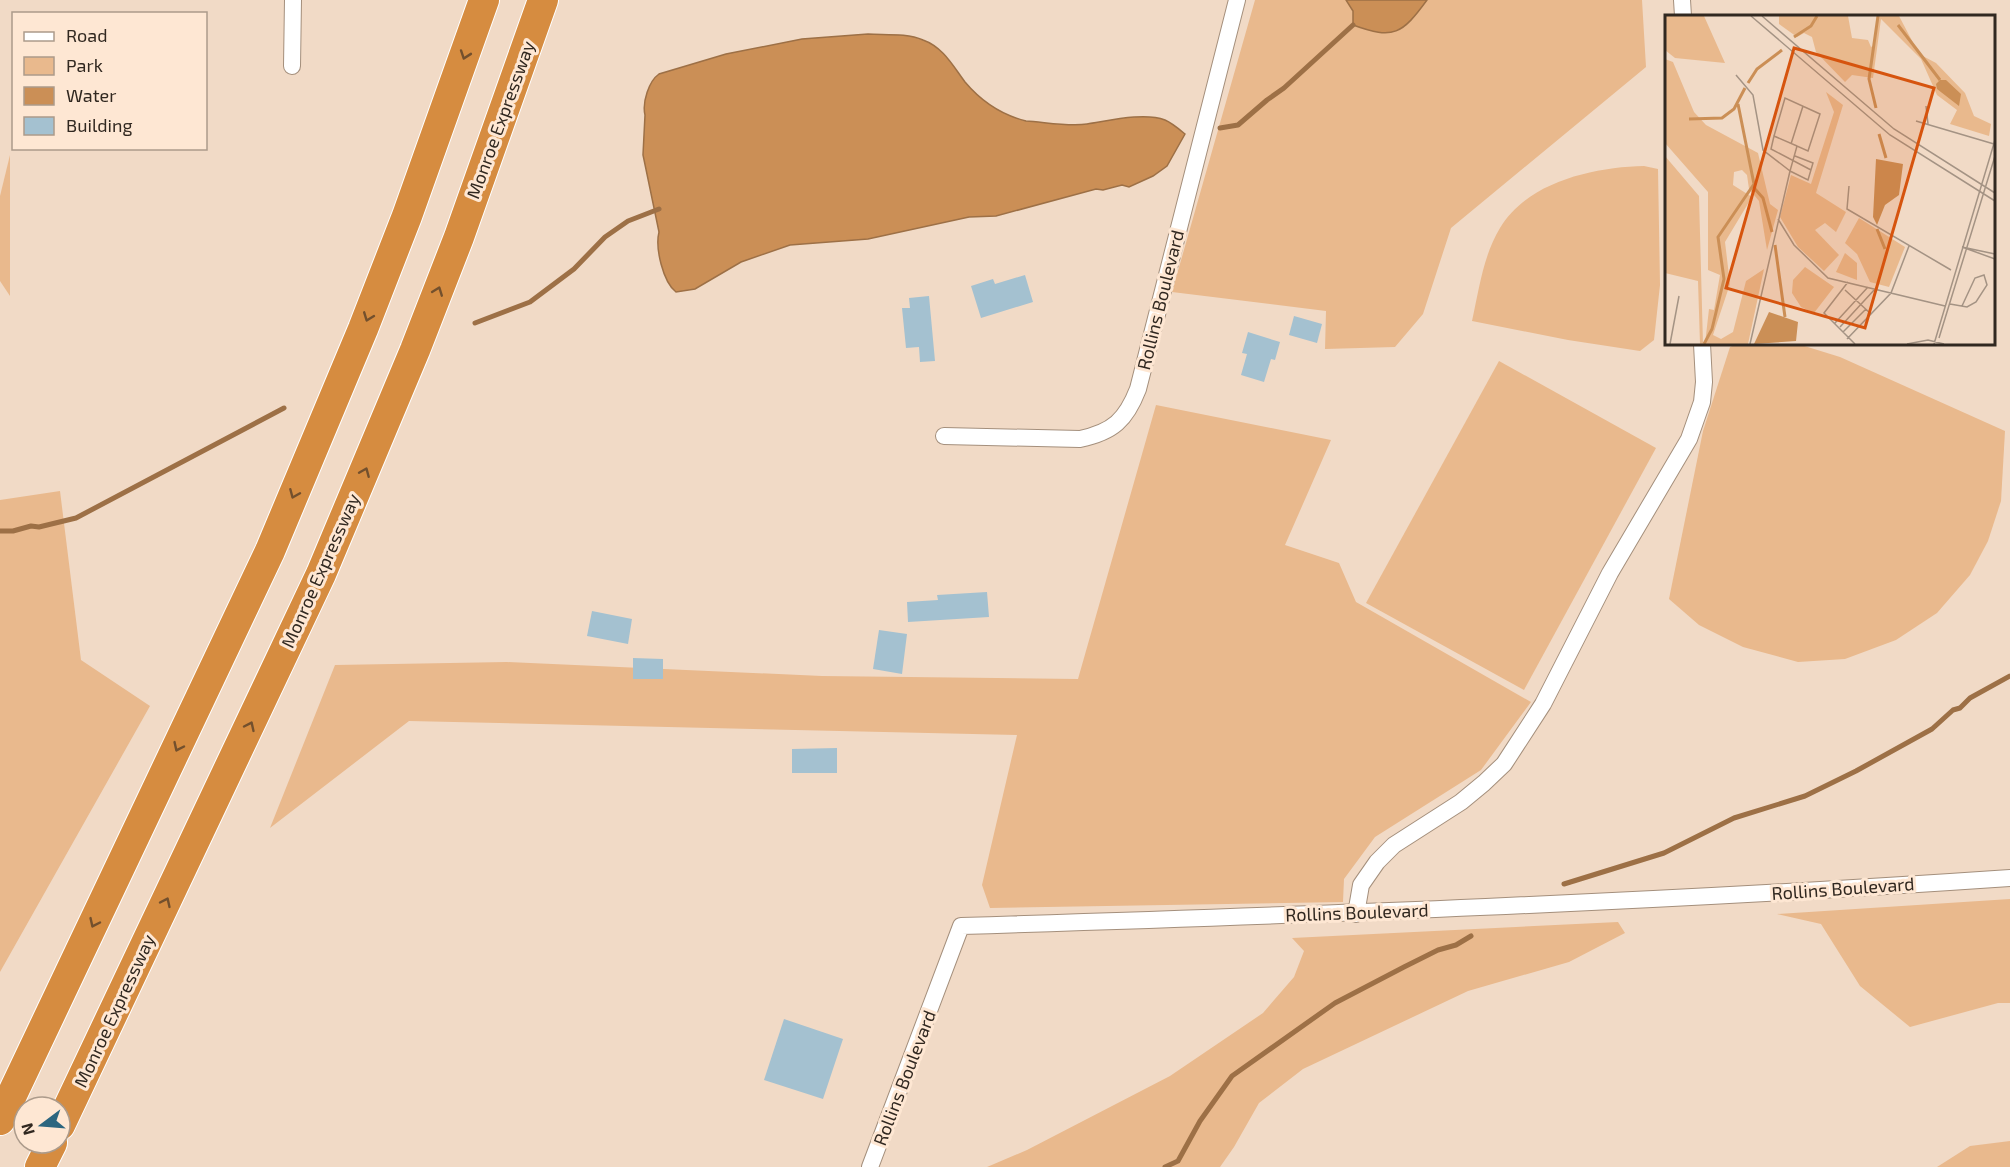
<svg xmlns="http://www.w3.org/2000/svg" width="2010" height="1167" font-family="'Exo 2',sans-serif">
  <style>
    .green { fill: #e9b98d }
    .water { fill: #cb8f56; stroke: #9d7046; stroke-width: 1.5 }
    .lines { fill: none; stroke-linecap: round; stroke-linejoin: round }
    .stream { stroke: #9d7046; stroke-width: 5 }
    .building { fill: #a4c1d0 }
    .street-casing { stroke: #a48f7c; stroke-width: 18 }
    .highway-casing { stroke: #fff; stroke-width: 32 }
    .street { stroke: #fff; stroke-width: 16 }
    .highway { stroke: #d68c40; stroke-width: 30 }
    .oneway { stroke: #73502d }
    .labels { text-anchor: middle; stroke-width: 6; stroke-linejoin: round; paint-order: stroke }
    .street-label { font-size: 18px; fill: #312820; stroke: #fee7d3 }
    .inset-river { fill: none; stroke: #cb8f56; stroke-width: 3 }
    .inset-road { fill: none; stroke: #a49384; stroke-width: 1.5 }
    .view { fill: #d6540e; fill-opacity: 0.15; stroke: #d6540e; stroke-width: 3 }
    .inset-edge { fill: none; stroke: #312820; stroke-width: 3 }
  </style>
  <rect width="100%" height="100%" fill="#f1dac6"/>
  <g class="green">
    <polygon points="1255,0 1642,0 1646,67 1451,228 1423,314 1395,347 1325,349 1326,311 1172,292"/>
    <polygon points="10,155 10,296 0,281 0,196"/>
    <path d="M1644 166 1658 169 1660 285 1654 340 1640 351 1568 340 1472 321C1479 290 1483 256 1500 228 1527 182 1594 167 1644 166Z"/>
    <polygon points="1737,344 1798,344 1840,357 2005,431 2001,501 1988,541 1970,575 1937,613 1896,640 1845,659 1798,662 1743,647 1699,625 1669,599 1703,431 1730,347"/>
    <polygon points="1499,361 1656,448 1524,690 1366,603"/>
    <polygon points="1156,405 1331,440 1285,545 1339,563 1356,602 1531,702 1481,770 1375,837 1344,879 1343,902 990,908 982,885 1017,735 409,721 270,828 335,665 507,662 822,676 1078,679"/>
    <polygon points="60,491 81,660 150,706 0,972 0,500"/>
    <polygon points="2010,899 2010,1003 1998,1003 1910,1027 1860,986 1821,924 1777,914"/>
    <polygon points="1618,922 1625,933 1569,962 1468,991 1303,1069 1259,1103 1234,1147 1220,1167 987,1167 1027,1150 1170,1076 1263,1013 1294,977 1304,951 1292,938"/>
    <polygon points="2010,1141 2010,1167 1937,1167 1970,1146"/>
  </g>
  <g class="water">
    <path d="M1346 0H1427C1402 34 1394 40 1353 25V11Z"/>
    <path d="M868 34C886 35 907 33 923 40 943 47 953 66 965 82 981 101 1002 115 1026 121 1044 122 1069 127 1087 124 1108 121 1144 112 1165 120 1172 123 1179 129 1185 134L1167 166 1153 176 1129 187 1122 185 1103 190 1096 189 996 216 969 217 868 239 790 245 741 262 695 289 676 292C663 282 655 248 659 232L643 155 645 115C642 102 649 81 659 74L726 54 802 39Z"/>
  </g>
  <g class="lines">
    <g class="stream">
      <polyline points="1220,128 1238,125 1267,100 1284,88 1353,25"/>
      <polyline points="475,323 530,302 574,269 605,237 628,221 659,209"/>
      <polyline points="0,531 13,531 31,526 39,527 76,518 284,408"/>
      <polyline points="1564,884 1664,853 1734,818 1805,796 1856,771 1932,729 1953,710 1960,708 1970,698 2010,676"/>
      <polyline points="1165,1167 1178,1161 1200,1121 1232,1076 1335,1003 1404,967 1438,950 1456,945 1471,936"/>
    </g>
  </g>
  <g class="building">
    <polygon points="1025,275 1033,302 981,318 971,286 993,279 995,284"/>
    <polygon points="929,296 935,361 920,362 919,347 906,348 902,308 910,308 909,298"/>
    <polygon points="1294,316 1322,324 1317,343 1289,335"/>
    <polygon points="1248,332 1280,342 1275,360 1271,359 1264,382 1241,375 1247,354 1242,353"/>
    <polygon points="987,592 989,617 908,622 907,602 938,600 937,595"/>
    <polygon points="592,611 632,619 628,644 587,636"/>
    <polygon points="879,630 907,634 902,674 873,669"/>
    <polygon points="633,658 663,659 663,679 633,679"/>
    <polygon points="837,748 837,773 792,773 792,749"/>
    <polygon points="784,1019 843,1039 823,1099 764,1080"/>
  </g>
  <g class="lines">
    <g class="street-casing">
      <g id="street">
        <polyline points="1682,0 1683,16"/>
        <polyline points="292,66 293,0"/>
        <path d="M944 436 1080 439C1113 432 1126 420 1138 389L1237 0"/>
        <polyline points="1356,914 1361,885 1377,862 1394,845 1461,802 1484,783 1504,764 1543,704 1610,573 1689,439 1702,402 1704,382 1702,344"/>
        <path d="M870 1167 961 926C1311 915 1661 902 2010 878"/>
      </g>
    </g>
    <g class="highway-casing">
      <g id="highway">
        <polyline points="0,1120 270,551 363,329 407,216 484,0"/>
        <polyline points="60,1125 321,574 415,350 459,237 543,0"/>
        <polyline points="40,1167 52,1143"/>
      </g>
    </g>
    <use href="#street" class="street"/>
    <use href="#highway" class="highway"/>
  </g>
  <defs><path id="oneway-chevron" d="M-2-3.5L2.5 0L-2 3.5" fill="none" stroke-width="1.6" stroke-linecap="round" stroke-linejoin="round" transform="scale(1.5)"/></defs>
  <g class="oneway">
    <use href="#oneway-chevron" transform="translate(465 55) rotate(109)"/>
    <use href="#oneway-chevron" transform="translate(438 291) rotate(-69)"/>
    <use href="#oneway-chevron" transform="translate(368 317) rotate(111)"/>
    <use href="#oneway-chevron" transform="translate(365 472) rotate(-67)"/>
    <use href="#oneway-chevron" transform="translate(294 494) rotate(113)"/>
    <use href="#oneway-chevron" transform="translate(250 726) rotate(-65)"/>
    <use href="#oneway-chevron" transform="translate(178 747) rotate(115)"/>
    <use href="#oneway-chevron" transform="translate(166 902) rotate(-65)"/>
    <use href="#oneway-chevron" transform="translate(94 923) rotate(115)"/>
  </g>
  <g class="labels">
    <g class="street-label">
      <text transform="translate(501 120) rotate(-70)" y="6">Monroe Expressway</text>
      <text transform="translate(1161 300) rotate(-76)" y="6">Rollins Boulevard</text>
      <text transform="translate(321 571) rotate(-66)" y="6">Monroe Expressway</text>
      <text transform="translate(1843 889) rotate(-4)" y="6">Rollins Boulevard</text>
      <text transform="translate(1357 913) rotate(-2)" y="6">Rollins Boulevard</text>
      <text transform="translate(115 1011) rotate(-65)" y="6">Monroe Expressway</text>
      <text transform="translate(905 1078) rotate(-69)" y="6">Rollins Boulevard</text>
    </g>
  </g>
  <g transform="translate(1665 15)">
    <rect width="330" height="330" fill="#f1dac6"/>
    <path d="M0 1H39L60 48 10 43 0 35ZM114 1H183L187 23 203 25 206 32 210 30 212 1H234L254 39 271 48 300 78 309 101 326 109 324 121 285 109 292 95 272 80 256 44 216 4 208 63 187 60 180 67 151 37 147 22 139 18 132 22 114 9ZM0 44 8 47 29 97 41 110 93 138 105 189 113 195 102 235 94 186 84 174 82 160 77 155 69 157 68 170 87 182 60 227 65 269 48 320 56 324 68 317 81 266 99 254 83 329H40L44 294 49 295 55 260 43 255V177L0 128ZM161 77 178 90 151 178 181 197 171 217 160 208 150 215 174 240 159 256 133 232 115 202 126 160 146 169 169 97ZM0 141 34 181 38 329H35L33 266 0 258ZM194 203 240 232 224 272 205 267 192 239 180 228ZM180 238 192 248V265L171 257ZM140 252 169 272 149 298 136 292 127 278 128 265Z" fill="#e9b98d"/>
    <path d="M275 65H281L296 79 294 91 272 74 271 69ZM211 144 238 149 234 180 220 190 212 210 208 202ZM104 297 133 307 131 326 89 329Z" fill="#cb8f56"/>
    <path class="inset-river" d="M233 10 275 65M129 22 146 11 152 1M83 68 92 54 117 35M73 89 90 174 98 183 107 217M211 93 204 64 213 1M24 104 57 103 69 94 80 73M214 119 221 143M212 214 220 234M110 230 120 302M39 329 47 314 59 264 53 222 89 169"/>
    <path class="inset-road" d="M86 1 225 120 330 186M97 1 229 114 330 178M71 60 88 80 98 135 125 156 85 329M261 91 263 109M251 106 329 129M109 121 106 134 146 155M126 129 138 91M130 141 148 148 143 165 125 156 132 131 143 136 155 99 120 83 109 121 132 131M184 171 182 194 286 255M113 204 129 230 163 263 280 291M297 232 330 244M297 232 330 239M183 267 159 298 190 329M180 275 206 299M285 289 302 292 311 287 322 270 319 260 310 263 297 291M170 308 203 272M175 312 210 274M178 317 201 294M274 323 330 141M182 324 226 278 244 231M5 329 14 281M242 329 263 325 279 329M269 329 330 125"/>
    <path class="view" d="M129 33 269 73 200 313 61 273Z"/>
    <rect width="330" height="330" class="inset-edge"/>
  </g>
  <rect x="12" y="12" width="195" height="138" fill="#fee7d3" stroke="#ac9b8b" stroke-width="1.5"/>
  <rect x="24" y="32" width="30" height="9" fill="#ffffff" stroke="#ac9b8b" stroke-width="1.5"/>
  <text x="66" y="42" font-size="18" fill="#312820">Road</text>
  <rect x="24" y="57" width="30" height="18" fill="#e9b98d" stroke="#ac9b8b" stroke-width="1.5"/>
  <text x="66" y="72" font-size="18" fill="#312820">Park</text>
  <rect x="24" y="87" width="30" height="18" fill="#cb8f56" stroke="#ac9b8b" stroke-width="1.5"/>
  <text x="66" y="102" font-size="18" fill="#312820">Water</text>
  <rect x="24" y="117" width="30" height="18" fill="#a4c1d0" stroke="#ac9b8b" stroke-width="1.5"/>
  <text x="66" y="132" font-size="18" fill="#312820">Building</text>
  <g transform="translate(42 1125) rotate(254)"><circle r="28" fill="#fee7d3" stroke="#ac9b8b" stroke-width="1.5"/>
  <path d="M0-4.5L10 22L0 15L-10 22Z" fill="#2c667f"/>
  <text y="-9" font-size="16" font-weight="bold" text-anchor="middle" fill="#312820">N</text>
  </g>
</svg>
